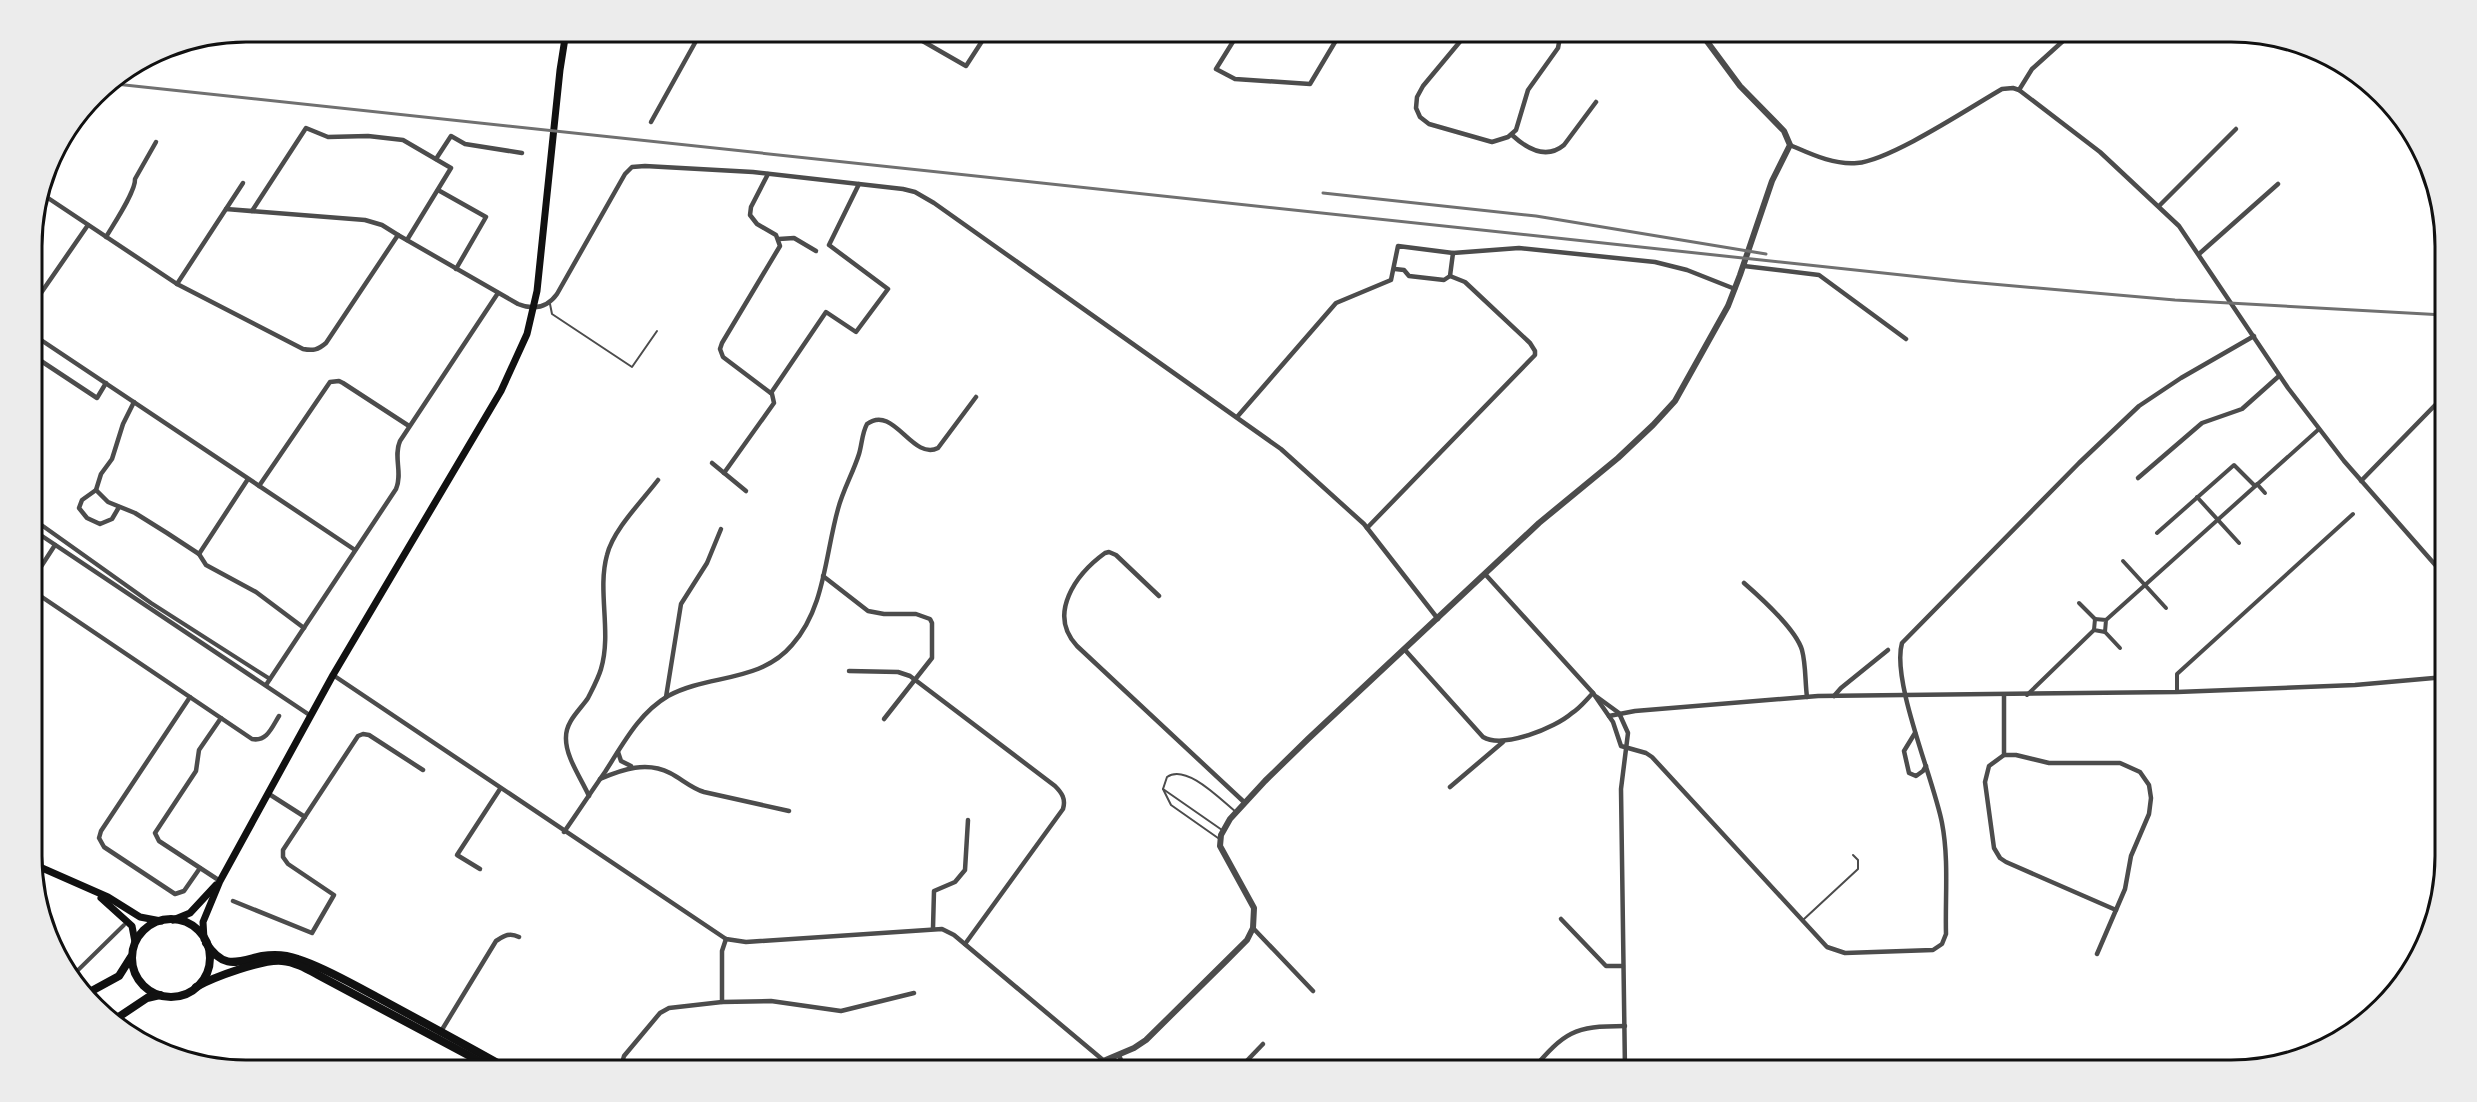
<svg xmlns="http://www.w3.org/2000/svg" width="2477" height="1102" font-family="Arial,sans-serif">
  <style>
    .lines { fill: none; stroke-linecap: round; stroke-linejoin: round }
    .service { stroke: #4c4c4c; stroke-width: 2 }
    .pedestrian { stroke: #4c4c4c; stroke-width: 4 }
    .minor { stroke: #4c4c4c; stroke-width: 4.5 }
    .tertiary { stroke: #4c4c4c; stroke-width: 6 }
    .secondary { stroke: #111; stroke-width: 7 }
    .primary { stroke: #111; stroke-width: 8 }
    .rail { stroke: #707070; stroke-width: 3 }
    .rim { fill: none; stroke: #111; stroke-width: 3 }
  </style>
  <rect width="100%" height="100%" fill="#fff"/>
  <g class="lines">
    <g class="service">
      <polyline points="550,304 552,314 632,367 657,331"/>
      <polyline points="1163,789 1222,830"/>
      <path d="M1218 838 1171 805 1163 789 1167 777C1186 763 1221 800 1236 812"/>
      <polyline points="1803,920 1858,869 1858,860 1853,855"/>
    </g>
    <g class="pedestrian">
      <polyline points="2257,484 2265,493"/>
      <polyline points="2197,497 2239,543"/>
      <polyline points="33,519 151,603 270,679"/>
      <polyline points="2157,533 2234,465 2255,486"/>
      <polyline points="2123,561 2166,608"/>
      <polyline points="2079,603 2095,619"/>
      <polyline points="2106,620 2095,619 2094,630 2105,632 2106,620 2319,429"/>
      <polyline points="2105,632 2120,648"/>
      <polyline points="2177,692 2177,674 2353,514"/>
      <polyline points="2027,695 2094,630"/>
      <polyline points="71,977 124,925"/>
    </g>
    <g class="minor">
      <polyline points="1239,32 1216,69 1235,79 1310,84 1341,32"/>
      <polyline points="1468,32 1423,86 1417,97 1416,108 1420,117 1429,124 1492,142 1508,137 1516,130 1528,90 1558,48 1561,32"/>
      <polyline points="912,35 966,66 988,32"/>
      <polyline points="2019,90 2032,69 2073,32"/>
      <polyline points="651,122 701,32"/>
      <path d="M1512 135C1526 148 1546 160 1564 145L1596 102"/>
      <path d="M1790 145C1811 154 1833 165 1857 163 1891 160 1969 108 2002 89L2013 88 2019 90 2100 152 2179 226 2288 388 2344 461 2445 576"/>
      <polyline points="436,159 451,136 465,144 522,153"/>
      <polyline points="438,190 486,217 456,269"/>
      <path d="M42 194 177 284 303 349C313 351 318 350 326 343L398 235 518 304C533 310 547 308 557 294L625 174 632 167 645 166 753 172 903 189 915 192 934 203 1281 449 1364 524 1438 619"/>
      <polyline points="2159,206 2236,129"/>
      <polyline points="226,209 243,183"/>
      <polyline points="252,211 306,128 328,137 368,136 403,140 451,168 407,240"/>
      <path d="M106 237C113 225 136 191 135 179L156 142"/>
      <polyline points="779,239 794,238 816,251"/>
      <polyline points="2199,254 2278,184"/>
      <polyline points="1744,266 1819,275 1906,339"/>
      <polyline points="1395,269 1404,270 1409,276 1444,280 1450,276 1453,253"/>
      <polyline points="177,284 226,209 365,220 382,225 398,235"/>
      <polyline points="32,306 88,225"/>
      <polyline points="32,334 355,550"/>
      <polyline points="32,355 97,398 106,383"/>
      <polyline points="771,393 826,312 856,332 888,289 829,245 859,184"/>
      <polyline points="1237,417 1336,303 1391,280 1398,246 1453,253 1519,248 1655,262 1687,270 1735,289"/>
      <polyline points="712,463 746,491"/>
      <polyline points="724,473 774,403 772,394 723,357 720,349 722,343 780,246 776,235 757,224 750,215 751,207 768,174"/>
      <polyline points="2138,478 2202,423 2242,409 2279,376"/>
      <polyline points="2361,481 2444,396"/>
      <polyline points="259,486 330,382 339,381 343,383 409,426"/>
      <polyline points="96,490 108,502 135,513 167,533 199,554 206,565 256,592 304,628"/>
      <polyline points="119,507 112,519 100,524 87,518 79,508 82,500 96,490 101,474 112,459 123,424 134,402"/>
      <polyline points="1367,528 1535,355 1535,351 1530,343 1465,282 1450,276"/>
      <polyline points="33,530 311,716"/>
      <polyline points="199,554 248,479"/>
      <path d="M1485 574 1593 693 1613 722 1621 746 1646 753 1652 757 1827 947 1845 953 1933 950 1942 944 1946 934C1945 898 1949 859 1942 823 1934 780 1891 681 1902 643L2079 463 2139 406 2181 378 2254 336"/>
      <polyline points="823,576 868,611 884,614 916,614 930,619 932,623 932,658 884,719"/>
      <polyline points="33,579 55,545"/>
      <path d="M1744 583C1760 597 1796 630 1802 650 1806 665 1805 682 1807 697"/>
      <path d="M33 591 252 739C267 742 272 727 279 716"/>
      <path d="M1159 596 1116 555 1109 552 1105 553C1076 574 1047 614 1077 646L1244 802"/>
      <path d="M1405 650 1483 737C1503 749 1555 728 1572 713 1580 708 1586 700 1593 693"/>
      <path d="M849 671 898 672 910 676 1055 786C1062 793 1066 799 1063 809L965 944"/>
      <polyline points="333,675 726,939 746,942 942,929 954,935 1103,1060"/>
      <path d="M266 685 396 489C403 473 393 457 400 441L498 293"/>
      <polyline points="2004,695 2004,755 1989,766 1985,782 1994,848 2000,858 2006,862 2116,910"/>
      <polyline points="1834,696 1841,688 1888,650"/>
      <polyline points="190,697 101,831 99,838 104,847 175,894 184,891 200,868"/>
      <polyline points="666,697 681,604 707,563 721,529"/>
      <polyline points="1597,697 1619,713 1628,733 1621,789 1625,1070"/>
      <polyline points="1609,716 1635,711 1818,696 2177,692 2355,685 2445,677"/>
      <polyline points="1915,733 1904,751 1909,773 1916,776 1923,771 1926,766"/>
      <polyline points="618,752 621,761 631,766"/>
      <polyline points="2004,755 2016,755 2049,763 2120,763 2140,772 2149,785 2151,798 2149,814 2131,856 2125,889 2097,954"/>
      <path d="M600 779C623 769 647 761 670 773 682 779 691 788 704 792L789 811"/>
      <polyline points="1450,787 1503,742"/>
      <polyline points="269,794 305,817"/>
      <path d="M589 796C581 778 565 756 566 737 566 721 580 710 588 698 593 688 598 679 601 669 612 632 597 591 607 555 613 530 642 501 658 480"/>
      <path d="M564 832C578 812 591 792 605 772 623 744 639 713 668 696 708 674 760 683 792 645 825 608 825 555 838 509 843 490 853 473 859 454 862 444 862 433 867 424 894 404 912 461 938 448L976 397"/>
      <polyline points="480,869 457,855 500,789"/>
      <polyline points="220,881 159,841 155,833 196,771 199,750 221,718"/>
      <polyline points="233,901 312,933 334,895 288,864 283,857 283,850 358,736 363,734 369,735 423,770"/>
      <polyline points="1561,919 1606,966 1623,966"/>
      <polyline points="933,928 934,891 955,882 965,870 968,820"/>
      <polyline points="1253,928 1313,991"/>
      <polyline points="722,1002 722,951 726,939"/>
      <path d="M440 1033 496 941C504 936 509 932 519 937"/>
      <polyline points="1119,1055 1125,1070"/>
      <polyline points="620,1070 624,1056 660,1013 669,1008 722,1002 771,1001 841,1011 914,993"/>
      <polyline points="1238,1070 1263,1044"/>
      <path d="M1532 1070C1565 1032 1573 1026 1625 1026"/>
    </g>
    <polyline class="tertiary" points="1082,1070 1134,1048 1146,1040 1226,961 1247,940 1253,928 1254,908 1220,846 1221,835 1230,819 1265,781 1308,739 1539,523 1618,458 1653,425 1675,401 1728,306 1740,275 1772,181 1790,145 1784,131 1740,86 1700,32"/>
    <g class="secondary">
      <polyline points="33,864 108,897 140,917 161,921"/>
      <polyline points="101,898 132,926 135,942"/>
      <polyline points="173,920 190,913 216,885"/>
      <polyline points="204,939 203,922 220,881 333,675 501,391 527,334 537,291 560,70 566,32"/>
    </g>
    <g class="primary">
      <circle cx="171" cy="958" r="39"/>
      <path d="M206 943C224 970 236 962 262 956 274 954 287 955 298 959 326 968 352 984 377 997 421 1021 466 1045 510 1070"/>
      <path d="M196 987C214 977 263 959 282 961 295 962 307 969 318 975L496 1070"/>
      <polyline points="86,994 119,976 131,957"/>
      <polyline points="117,1018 147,998 160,995"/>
    </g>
    <g class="rail">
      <polyline points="106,83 1958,281 2175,300 2444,315"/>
      <polyline points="1323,193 1536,216 1766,254"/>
    </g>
  </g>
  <path d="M0 0H2477V1102H0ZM246 42H2231A204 204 0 0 1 2435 246V856A204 204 0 0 1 2231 1060H246A204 204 0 0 1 42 856V246A204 204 0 0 1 246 42Z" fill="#ececec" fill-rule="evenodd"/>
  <path class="rim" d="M246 42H2231A204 204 0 0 1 2435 246V856A204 204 0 0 1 2231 1060H246A204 204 0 0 1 42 856V246A204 204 0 0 1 246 42Z"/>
</svg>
